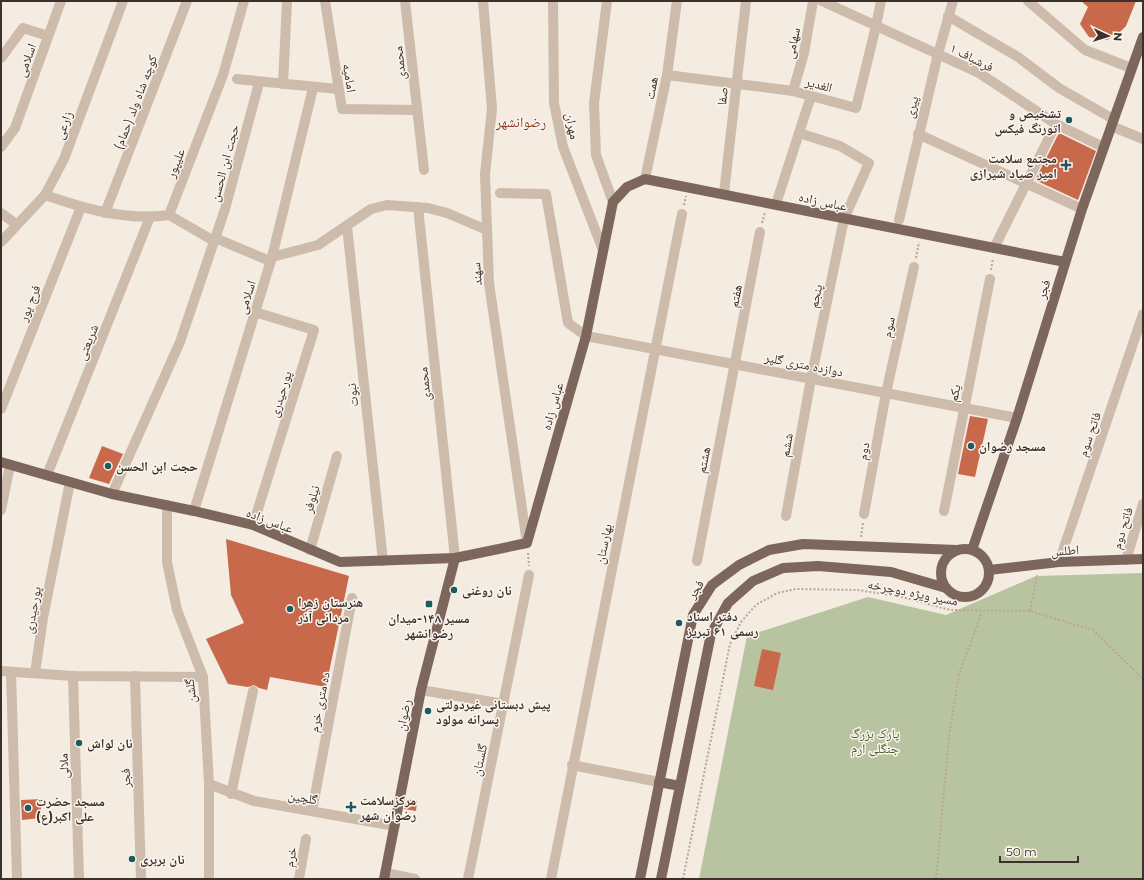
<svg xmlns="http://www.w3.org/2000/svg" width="1144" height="880" font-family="Montserrat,'Noto Naskh Arabic',sans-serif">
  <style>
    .green { fill: #b8c4a0 }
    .building { fill: #c8694b }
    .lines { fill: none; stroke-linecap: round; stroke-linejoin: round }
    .path { stroke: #b9a596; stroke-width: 2; stroke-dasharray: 2 2; stroke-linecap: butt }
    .minor { stroke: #cdbbac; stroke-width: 10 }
    .major { stroke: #7d675c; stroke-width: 10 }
    .poi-dot { fill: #1f5a5e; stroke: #fbf5ee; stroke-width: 1.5 }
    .labels { text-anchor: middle; stroke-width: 3; stroke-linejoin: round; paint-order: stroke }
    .street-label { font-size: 13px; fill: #3b302b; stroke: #fbf5ee }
    .poi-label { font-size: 13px; font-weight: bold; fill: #3b302b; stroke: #fbf5ee; text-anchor: start }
    .park-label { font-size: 13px; fill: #4a5a2e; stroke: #fbf5ee }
    .neighbourhood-label { font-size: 14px; fill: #8c3b22; stroke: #fbf5ee }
  </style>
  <rect width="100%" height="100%" fill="#f4ebe1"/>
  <polygon class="green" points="1143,573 1143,879 699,879 747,636 868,597 946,615 1036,576"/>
  <g class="building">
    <polygon points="1081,1 1136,1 1126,26 1118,34 1107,40 1089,37 1080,24 1088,7"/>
    <polygon points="1059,133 1096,151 1078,200 1035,180"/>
    <polygon points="970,416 988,419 975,477 958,474"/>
    <polygon points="102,446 123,454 109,484 89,478"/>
    <polygon points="226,539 349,576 326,687 270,677 267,690 259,688 254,685 248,687 228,684 206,639 244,623 231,595"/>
    <polygon points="762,649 781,653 773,690 754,686"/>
    <polygon points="41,799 41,818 22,820 21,800"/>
    <polygon points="407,799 417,801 416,811 404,809"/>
  </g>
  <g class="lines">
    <g class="path">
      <polyline points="684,205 686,196"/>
      <polyline points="762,223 765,212"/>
      <polyline points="916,258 919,242"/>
      <polyline points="991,270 993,258"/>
      <polyline points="861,537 863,523"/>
      <polyline points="528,553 529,566"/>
      <polyline points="1030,611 1037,575"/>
      <polyline points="683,879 730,644 741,622 756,605 777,593 796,589 858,590 902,597 950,610 1030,611 1093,630 1143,679"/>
      <polyline points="936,879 949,737 959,674 982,612"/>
    </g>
    <g class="minor">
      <polyline points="325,1 342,109 417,110"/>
      <polyline points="405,1 424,170"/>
      <polyline points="483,1 492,109 485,174 489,283 527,543"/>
      <polyline points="553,1 554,103 563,147 603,250"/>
      <polyline points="607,1 594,103 596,155 613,202"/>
      <polyline points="822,1 979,73 1056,124 1103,147"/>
      <polyline points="1028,1 1085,50 1131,68"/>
      <polyline points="948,16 1018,57 1059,88 1113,119"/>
      <polyline points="1,58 23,28 48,36"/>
      <polyline points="667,75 793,91 856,108 876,26 881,1"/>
      <polyline points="237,79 338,89"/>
      <polyline points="283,84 287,1"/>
      <polyline points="793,91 804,53 813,1"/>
      <polyline points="1111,126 1143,139"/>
      <polyline points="918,134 1082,209"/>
      <polyline points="1,147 15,128 61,1"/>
      <polyline points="645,179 667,75 677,1"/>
      <polyline points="500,193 546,194 568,323 586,336 1017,418"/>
      <polyline points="724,193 746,1"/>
      <path d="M45 195C86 209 125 221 169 215L223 75 244 1"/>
      <polyline points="776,204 811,96"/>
      <polyline points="418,207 455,558"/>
      <polyline points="1,213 16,224"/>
      <polyline points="105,213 187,1"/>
      <polyline points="169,215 214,241"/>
      <polyline points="899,220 938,54 953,1"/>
      <polyline points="347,226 383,561"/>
      <polyline points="215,238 270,261"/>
      <polyline points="1,242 45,195 64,159 123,1"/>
      <polyline points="994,248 1056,124"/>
      <polyline points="272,257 318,245 371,209 387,205 428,208 447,213 487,230"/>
      <polyline points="1,409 81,207"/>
      <polyline points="47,475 150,217"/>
      <polyline points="112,494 180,342 225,209 259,83"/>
      <polyline points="167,505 167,562 177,610 203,677 209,784 209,879"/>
      <polyline points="1,510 10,465"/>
      <polyline points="194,511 272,257 313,88"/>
      <polyline points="944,511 990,279"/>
      <polyline points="864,514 886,393 914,267"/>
      <polyline points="786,516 811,379 844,219 869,163 840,146 799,133"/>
      <polyline points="253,525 314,330 255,312"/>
      <polyline points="310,550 337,456"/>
      <polyline points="1126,560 1143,504"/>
      <polyline points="697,561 760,232"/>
      <polyline points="1059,562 1143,314"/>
      <polyline points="1,671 73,676 203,677"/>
      <polyline points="11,672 17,879"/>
      <polyline points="35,673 43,618 70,482"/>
      <polyline points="73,676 79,879"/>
      <polyline points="135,676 141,879"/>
      <polyline points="421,690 504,704"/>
      <polyline points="572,765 659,782"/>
      <polyline points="209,784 254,801 395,826"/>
      <polyline points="231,794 253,691"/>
      <polyline points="312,811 352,598"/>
      <polyline points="386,873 415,879"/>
      <polyline points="299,879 306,839"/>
      <polyline points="468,879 529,575"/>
      <polyline points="551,879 682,214"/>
    </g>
    <g class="major">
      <polyline points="1,462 112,494 194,511 253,525 340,562 455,558 527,543 586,336 613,202 627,187 645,179 1065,262"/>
      <circle cx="965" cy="573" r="24"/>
      <polyline points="972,550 1017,418 1082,209 1143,37"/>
      <polyline points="989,570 1059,562 1143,559"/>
      <polyline points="659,782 680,786"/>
      <polyline points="384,879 421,690 455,558"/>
      <polyline points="640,879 693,615 712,585 739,565 769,550 803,544 957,550"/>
      <polyline points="661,879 711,634 728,603 753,581 783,568 818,566 891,572 946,588"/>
    </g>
  </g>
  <g class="poi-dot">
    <circle cx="1069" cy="120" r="4"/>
    <path d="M1064 159h4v4h4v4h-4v4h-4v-4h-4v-4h4z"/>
    <circle cx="971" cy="446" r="4"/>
    <circle cx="108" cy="466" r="4"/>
    <circle cx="454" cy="590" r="4"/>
    <rect x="425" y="600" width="8" height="8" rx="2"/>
    <circle cx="290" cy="609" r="4"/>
    <circle cx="679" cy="623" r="4"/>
    <circle cx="428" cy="711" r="4"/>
    <circle cx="79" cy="743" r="4"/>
    <path d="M349 801h4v4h4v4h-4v4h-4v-4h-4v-4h4z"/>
    <circle cx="28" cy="808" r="4"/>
    <circle cx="132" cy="859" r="4"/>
  </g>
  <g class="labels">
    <g class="street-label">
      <text transform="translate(792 43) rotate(-78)" y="5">سهامی</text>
      <text transform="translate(972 57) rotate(27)" y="5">فرشباف ۱</text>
      <text transform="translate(26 60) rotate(-70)" y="5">اسلامی</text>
      <text transform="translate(399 63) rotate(-96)" y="5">محمدی</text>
      <text transform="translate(350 78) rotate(81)" y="5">امامیه</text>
      <text transform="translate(819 84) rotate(15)" y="5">الغدیر</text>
      <text transform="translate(651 88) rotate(-79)" y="5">همت</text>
      <text transform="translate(722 96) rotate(-84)" y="5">صفا</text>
      <text transform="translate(135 102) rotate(-69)" y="5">کوچه شاه ولد (حمام)</text>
      <text transform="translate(911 107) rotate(-76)" y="5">پیری</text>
      <text transform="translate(63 125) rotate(-70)" y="5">زارعی</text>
      <text transform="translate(573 126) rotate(79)" y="5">مهران</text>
      <text transform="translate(175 163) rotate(-69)" y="5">علیپور</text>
      <text transform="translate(224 163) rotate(-75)" y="5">حجت ابن الحسن</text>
      <text transform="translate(823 201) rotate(12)" y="5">عباس زاده</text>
      <text transform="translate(476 274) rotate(-94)" y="5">سهند</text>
      <text transform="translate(1043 289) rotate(-73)" y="5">فجر</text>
      <text transform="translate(735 296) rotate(-79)" y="5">هفتم</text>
      <text transform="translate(815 296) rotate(-78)" y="5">پنجم</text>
      <text transform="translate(246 297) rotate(-73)" y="5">اسلامی</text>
      <text transform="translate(29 303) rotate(-68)" y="5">فرج پور</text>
      <text transform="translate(888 327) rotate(-78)" y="5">سوم</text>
      <text transform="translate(87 342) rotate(-68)" y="5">شریعتی</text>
      <text transform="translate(804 364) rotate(11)" y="5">دوازده متری گلپر</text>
      <text transform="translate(424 384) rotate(-96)" y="5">محمدی</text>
      <text transform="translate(954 393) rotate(-79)" y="5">یکم</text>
      <text transform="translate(280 394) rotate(-73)" y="5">پورحیدری</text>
      <text transform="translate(352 395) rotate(-96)" y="5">نبوت</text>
      <text transform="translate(552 406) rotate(-74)" y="5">عباس زاده</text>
      <text transform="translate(1089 434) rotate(-71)" y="5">فاتح سوم</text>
      <text transform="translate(786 445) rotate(-80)" y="5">ششم</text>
      <text transform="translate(863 451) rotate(-80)" y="5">دوم</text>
      <text transform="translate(703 460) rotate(-79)" y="5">هشتم</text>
      <text transform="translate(311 499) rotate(-74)" y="5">نیلوفر</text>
      <text transform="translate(270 520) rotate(21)" y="5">عباس زاده</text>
      <text transform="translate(1122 528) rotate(-73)" y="5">فاتح دوم</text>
      <text transform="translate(603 544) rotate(-79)" y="5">بهارستان</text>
      <text transform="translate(1065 550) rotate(-4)" y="5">اطلس</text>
      <text transform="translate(695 589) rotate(-56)" y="5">فجر</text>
      <text transform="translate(913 592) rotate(11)" y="5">مسیر ویژه دوچرخه</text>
      <text transform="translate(32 610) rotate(-80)" y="5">پورحیدری</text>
      <text transform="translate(190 691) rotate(-96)" y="5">گلشن</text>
      <text transform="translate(319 702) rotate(-79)" y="5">ده متری خرم</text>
      <text transform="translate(403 715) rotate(-79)" y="5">رضوان</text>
      <text transform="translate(479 760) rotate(-78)" y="5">گلستان</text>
      <text transform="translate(63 766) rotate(-92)" y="5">ملالی</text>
      <text transform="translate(125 778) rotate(-92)" y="5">فجر</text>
      <text transform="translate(303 797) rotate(10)" y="5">گلچین</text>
      <text transform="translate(290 857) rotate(-79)" y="5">خرم</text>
    </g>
    <g class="poi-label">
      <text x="1061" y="118" text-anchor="end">تشخیص و<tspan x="1061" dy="15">اتورنگ فیکس</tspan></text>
      <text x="1057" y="163" text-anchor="end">مجتمع سلامت<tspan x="1057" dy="15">امیر صیاد شیرازی</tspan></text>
      <text x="979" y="451">مسجد رضوان</text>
      <text x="116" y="471">حجت ابن الحسن</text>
      <text x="462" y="595">نان روغنی</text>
      <text x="298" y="607">هنرستان زهرا<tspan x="298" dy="15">مردانی آذر</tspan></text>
      <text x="687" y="621">دفتر اسناد<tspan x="687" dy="15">رسمی ۶۱ تبریز</tspan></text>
      <text x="429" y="623" text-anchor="middle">مسیر ۱۴۸-میدان<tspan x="429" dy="15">رضوانشهر</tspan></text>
      <text x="436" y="709">پیش دبستانی غیردولتی<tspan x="436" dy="15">پسرانه مولود</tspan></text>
      <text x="87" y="748">نان لواش</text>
      <text x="360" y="805">مرکزسلامت<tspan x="360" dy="15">رضوان شهر</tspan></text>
      <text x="36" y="806">مسجد حضرت<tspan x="36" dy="15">علی اکبر(ع)</tspan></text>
      <text x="140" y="864">نان بربری</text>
    </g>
    <g class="park-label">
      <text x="875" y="738">پارک بزرگ<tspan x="875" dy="15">جنگلی ارم</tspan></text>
    </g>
    <g class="neighbourhood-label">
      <text x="521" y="127">رضوانشهر</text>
    </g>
  </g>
  <rect width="1144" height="880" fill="none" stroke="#3b302b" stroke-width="4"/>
  <g transform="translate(1108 36) rotate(94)" stroke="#fbf5ee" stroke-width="3" paint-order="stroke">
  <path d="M0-3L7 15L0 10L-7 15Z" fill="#3b302b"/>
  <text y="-6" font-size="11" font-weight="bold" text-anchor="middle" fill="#3b302b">N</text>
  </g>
  <path d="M1000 856v6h78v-6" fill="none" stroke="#3b302b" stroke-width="2"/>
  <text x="1006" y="856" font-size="12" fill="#3b302b" stroke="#fbf5ee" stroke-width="3" paint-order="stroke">50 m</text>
</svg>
